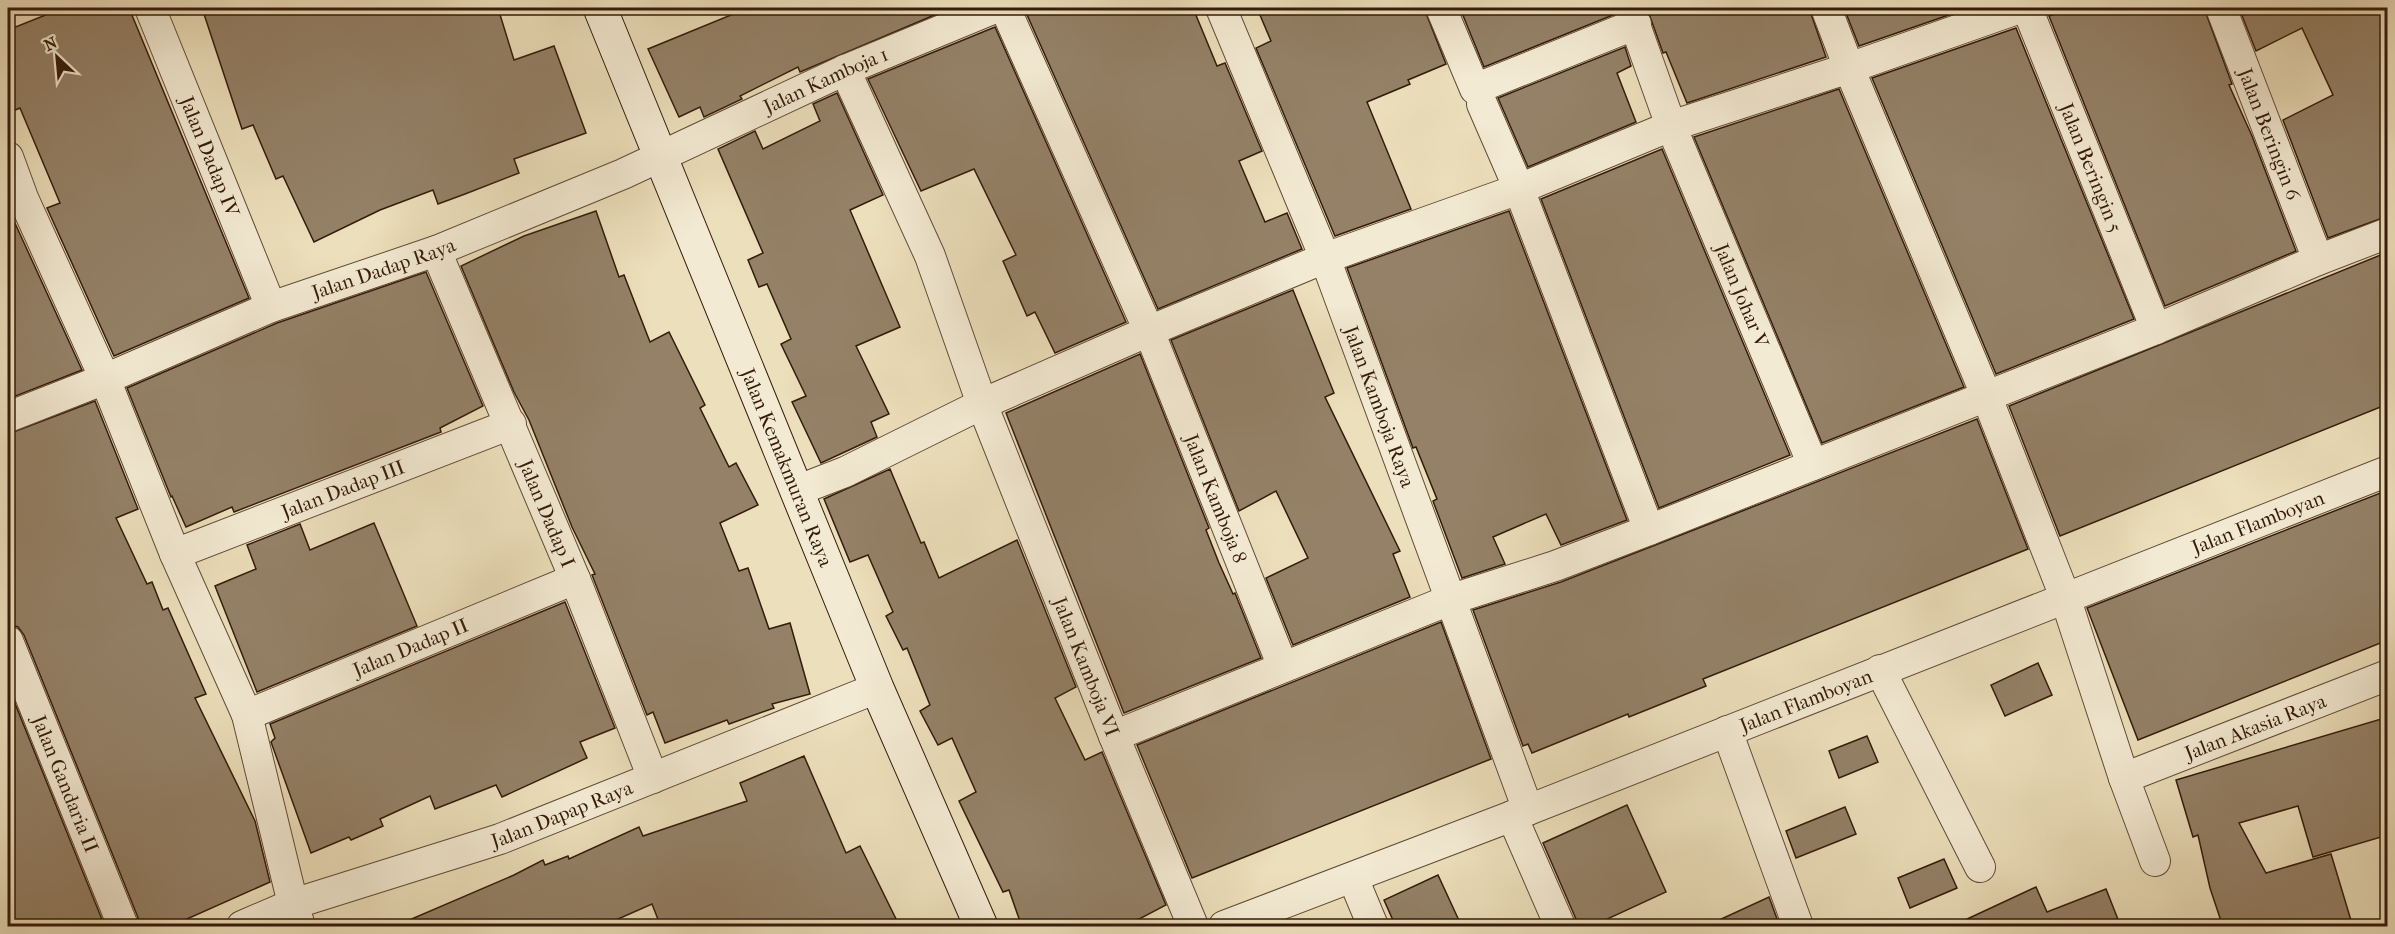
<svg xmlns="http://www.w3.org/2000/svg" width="2395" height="934" font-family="'IM FELL French Canon',serif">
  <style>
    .building { fill: #948167; stroke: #341b0b; stroke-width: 1.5 }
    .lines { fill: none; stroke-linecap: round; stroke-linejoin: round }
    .minor-casing { stroke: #624c37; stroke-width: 32 }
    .secondary-casing { stroke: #341b0b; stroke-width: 35 }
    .minor { stroke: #f3ead3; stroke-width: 30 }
    .secondary { stroke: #f3ead3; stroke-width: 33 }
    .labels { text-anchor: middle; stroke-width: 6; stroke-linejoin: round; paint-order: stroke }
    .street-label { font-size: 20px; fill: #341b0b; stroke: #f3ead3 }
  </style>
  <rect width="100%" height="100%" fill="#ecdfbb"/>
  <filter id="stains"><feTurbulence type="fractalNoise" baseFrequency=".00333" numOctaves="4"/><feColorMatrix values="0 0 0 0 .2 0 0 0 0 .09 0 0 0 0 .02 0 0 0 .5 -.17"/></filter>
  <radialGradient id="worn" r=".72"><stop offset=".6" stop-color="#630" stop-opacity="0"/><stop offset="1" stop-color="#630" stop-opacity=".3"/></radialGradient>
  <g class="building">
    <polygon points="63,8 129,8 249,298 114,356 47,208 60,203 20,108 8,113 8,30"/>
    <polygon points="202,8 498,8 514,60 554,46 586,133 514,159 519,173 465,194 438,204 433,190 380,210 314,242 283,176 276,179 253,125 242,129"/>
    <polygon points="748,8 951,8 800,72 798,67 740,96 742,99 704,117 700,107 679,117 648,49"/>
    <polygon points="1024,8 1193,8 1217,66 1225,63 1262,151 1239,161 1265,222 1287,213 1302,249 1158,309"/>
    <polygon points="1257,8 1424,8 1446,64 1408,80 1410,84 1367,102 1411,209 1335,236 1256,48 1271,41"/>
    <polygon points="1460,8 1612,8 1613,15 1484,67"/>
    <polygon points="1647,8 1809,8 1826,57 1687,103 1666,52 1663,53"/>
    <polygon points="1844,8 1969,8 1859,46"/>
    <polygon points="2071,8 2204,8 2232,84 2229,85 2252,136 2296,251 2165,306 2049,16"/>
    <polygon points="2239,8 2388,8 2388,216 2328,238 2283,120 2333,95 2302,28 2256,51"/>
    <polygon points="995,27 1126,322 1055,353 1035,312 1027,316 1003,261 1016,255 974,169 921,191 868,79"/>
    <polygon points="2016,28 2134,319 1996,374 1872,78"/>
    <polygon points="1625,47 1631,66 1617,73 1636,122 1528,167 1498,98"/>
    <polygon points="1839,89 1964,387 1822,443 1694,137"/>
    <polygon points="837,93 883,195 850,210 900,327 856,346 889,414 871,422 877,437 821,463 792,402 806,396 781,344 791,339 767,284 759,287 748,260 763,253 718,149 755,131 763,149 820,121 813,104"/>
    <polygon points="1662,149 1790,455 1659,508 1541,199"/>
    <polygon points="596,211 619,277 624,275 650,342 669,332 705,405 700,408 729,467 736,463 758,505 720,523 739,571 748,568 769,629 790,623 810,694 772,704 774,708 729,724 727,720 665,743 653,712 647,715 592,575 595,574 572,527 529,420 514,392 461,266 524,236"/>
    <polygon points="1509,211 1627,520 1561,545 1546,514 1493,537 1505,564 1462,578 1433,501 1437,499 1416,447 1413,448 1347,268"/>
    <polygon points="14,221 82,370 8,399 8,224"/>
    <polygon points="2388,252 2388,404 2060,536 2009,406"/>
    <polygon points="426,272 483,406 440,428 441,432 234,512 232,507 186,527 172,496 171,497 127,388 277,323"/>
    <polygon points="1293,290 1334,393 1325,397 1400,551 1393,554 1410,597 1293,645 1266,578 1308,558 1276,491 1239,511 1171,340"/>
    <polygon points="1140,354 1209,528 1206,530 1219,563 1233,594 1235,593 1261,658 1124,713 1006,413"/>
    <polygon points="95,401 138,509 116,518 147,584 152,582 163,610 168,608 206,694 195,698 255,821 270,882 169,927 140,927 139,920 24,635 18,627 8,624 8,434"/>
    <polygon points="1977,419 2028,549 1703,679 1706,686 1629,717 1628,714 1532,753 1528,744 1523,746 1473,610 1561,582"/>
    <polygon points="890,469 921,543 924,542 939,578 1017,540 1076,687 1055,698 1085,760 1102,752 1166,905 1124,927 1022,927 1009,890 1003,892 959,801 976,792 952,738 938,745 920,711 930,705 907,648 903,650 886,616 893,612 868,555 850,562 824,499"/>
    <polygon points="2388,490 2388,640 2138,740 2087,608"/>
    <polygon points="374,523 417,626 257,692 215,586 256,569 247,545 300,524 310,550"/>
    <polygon points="565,602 615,728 580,742 587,758 502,797 496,785 435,809 430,796 380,819 383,826 351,840 349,837 311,853 271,742 275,738 270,724"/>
    <polygon points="1441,622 1491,759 1192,878 1137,745"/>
    <polygon points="2038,663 2052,695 2005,716 1991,685"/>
    <polygon points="8,686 105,927 8,927"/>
    <polygon points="2388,717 2388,835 2313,857 2298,806 2239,823 2266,873 2331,854 2353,927 2223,927 2210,888 2198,835 2193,837 2176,780"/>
    <polygon points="1867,736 1878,762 1839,778 1829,751"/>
    <polygon points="804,756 846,853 860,846 900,927 661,927 652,904 600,927 393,927 514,875 543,860 545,865 568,856 569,859 639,827 643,836 747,801 740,783"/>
    <polygon points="1627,805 1666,892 1590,927 1577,927 1576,919 1543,843"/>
    <polygon points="1845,807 1856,834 1796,858 1786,831"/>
    <polygon points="1944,859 1957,888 1910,908 1898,878"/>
    <polygon points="1438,875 1462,927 1396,927 1384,900"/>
    <polygon points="2036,887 2047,912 2106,889 2121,927 1950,927"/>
    <polygon points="1769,897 1780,927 1704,927"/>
  </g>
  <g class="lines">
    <g class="minor-casing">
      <g id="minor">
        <path id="s1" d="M150 8 271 307"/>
        <path id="s2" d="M1005 8 1149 331 1283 667"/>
        <path id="s3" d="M1221 8 1325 258 1528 810"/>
        <polyline points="1441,8 1475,89 1636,24"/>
        <path id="s4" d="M1629 8 1671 126 1813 465"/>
        <polyline points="1826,8 1849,68 1986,395 2065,597 2124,778 2155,861"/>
        <path id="s5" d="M2027 8 2156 329"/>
        <path id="s6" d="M2221 8 2318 260"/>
        <path id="s7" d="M845 70 930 256 982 404 1114 736 1193 926"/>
        <polyline points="1482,104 1519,189 1649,530"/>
        <polyline points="8,157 23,198 105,379 175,554 247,715 293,904 300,926"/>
        <path id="s8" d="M436 251 575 579 653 778"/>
        <path id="s9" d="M8 417 105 379 271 307 436 251 623 174 845 70 995 8"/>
        <polyline points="796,491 845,472 982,404 1149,331 1325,258 1519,189 1671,126 1849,68 2020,8"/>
        <path id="s10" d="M175 554 511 424"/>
        <path id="s11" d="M8 641 123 926"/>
        <polyline points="1880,670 1980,867"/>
        <path id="s12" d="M247 715 575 579"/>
        <polyline points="1727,731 1798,926"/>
        <polyline points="1114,736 1452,599 1555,566 1649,530 2156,329 2318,260 2388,233"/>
        <path id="s13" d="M2124 778 2388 675"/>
        <polyline points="1512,816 1560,926"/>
        <polyline points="1353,878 1373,926"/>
        <path id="s14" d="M242 926 293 904 500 839 877 688"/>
        <path id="s15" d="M1224 926 1528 810 2388 471"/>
      </g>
    </g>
    <g class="secondary-casing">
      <g id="secondary">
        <path id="s16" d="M600 8 877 688 981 926"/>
      </g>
    </g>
    <use href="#minor" class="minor"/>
    <use href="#secondary" class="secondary"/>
  </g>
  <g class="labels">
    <g class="street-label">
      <text dy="7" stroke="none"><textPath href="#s9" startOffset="885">Jalan Kamboja 1</textPath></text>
      <text dy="7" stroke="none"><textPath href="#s6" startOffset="135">Jalan Beringin 6</textPath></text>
      <text dy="7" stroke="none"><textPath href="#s1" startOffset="160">Jalan Dadap IV</textPath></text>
      <text dy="7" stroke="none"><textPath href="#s5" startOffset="172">Jalan Beringin 5</textPath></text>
      <text dy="7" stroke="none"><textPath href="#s9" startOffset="404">Jalan Dadap Raya</textPath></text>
      <text dy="7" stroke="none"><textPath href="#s4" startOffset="309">Jalan Johar V</textPath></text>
      <text dy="7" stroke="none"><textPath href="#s3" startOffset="429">Jalan Kamboja Raya</textPath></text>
      <text dy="7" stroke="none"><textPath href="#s16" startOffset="496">Jalan Kemakmuran Raya</textPath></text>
      <text dy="7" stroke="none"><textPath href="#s10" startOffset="180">Jalan Dadap III</textPath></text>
      <text dy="7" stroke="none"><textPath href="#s2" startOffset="534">Jalan Kamboja 8</textPath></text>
      <text dy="7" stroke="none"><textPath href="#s8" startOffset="285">Jalan Dadap I</textPath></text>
      <text dy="7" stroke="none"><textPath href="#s15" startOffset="1110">Jalan Flamboyan</textPath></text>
      <text dy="7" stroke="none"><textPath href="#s12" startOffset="177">Jalan Dadap II</textPath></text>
      <text dy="7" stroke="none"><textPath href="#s7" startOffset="644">Jalan Kamboja VI</textPath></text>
      <text dy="7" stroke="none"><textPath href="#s15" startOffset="624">Jalan Flamboyan</textPath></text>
      <text dy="7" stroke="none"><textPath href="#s13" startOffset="141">Jalan Akasia Raya</textPath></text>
      <text dy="7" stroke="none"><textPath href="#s11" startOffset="154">Jalan Gandaria II</textPath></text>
      <text dy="7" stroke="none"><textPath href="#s14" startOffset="339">Jalan Dapap Raya</textPath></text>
    </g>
  </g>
  <rect width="2395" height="934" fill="none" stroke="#ecdfbb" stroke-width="30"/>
  <rect x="9" y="9" width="2377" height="916" fill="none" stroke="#341b0b" stroke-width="3"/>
  <rect x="15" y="15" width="2365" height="904" fill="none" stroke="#341b0b" stroke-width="1.5"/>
  <g transform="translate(57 57) rotate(334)" stroke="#f3ead3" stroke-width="4.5" paint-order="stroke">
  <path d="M0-4.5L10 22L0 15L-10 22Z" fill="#341b0b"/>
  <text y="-9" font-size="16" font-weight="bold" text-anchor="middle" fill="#341b0b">N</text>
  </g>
  <rect width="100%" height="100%" filter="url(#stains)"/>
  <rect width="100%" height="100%" fill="url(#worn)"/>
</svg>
